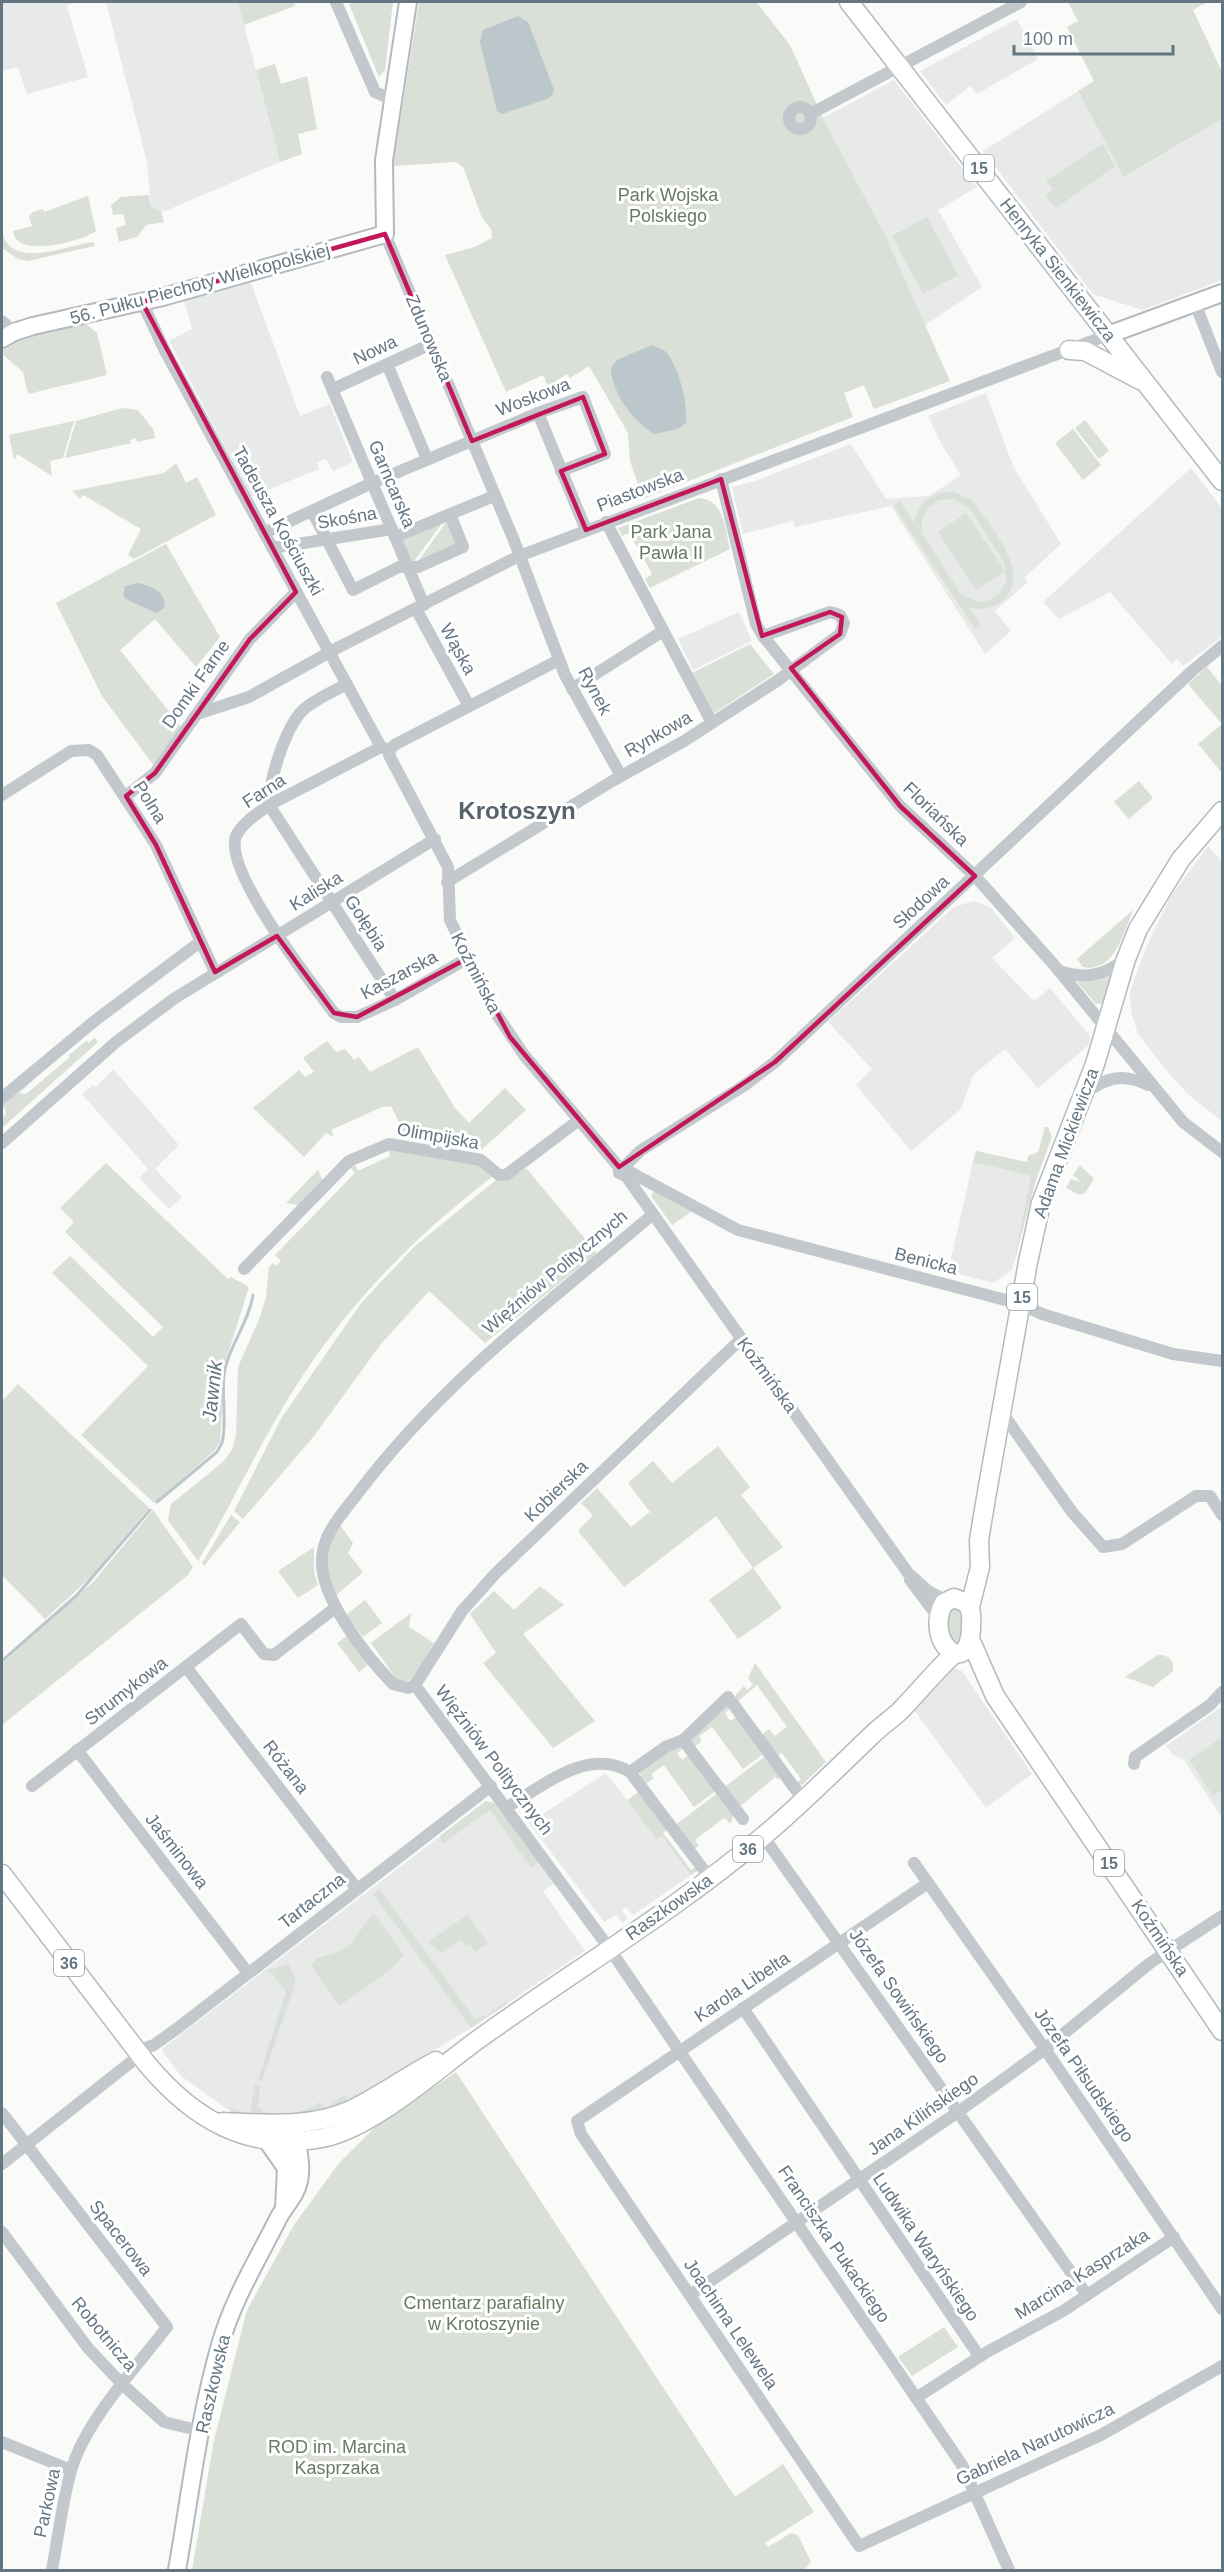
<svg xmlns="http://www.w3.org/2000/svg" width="1224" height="2572" font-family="Helvetica,sans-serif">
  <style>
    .built { fill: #e8e9e9 }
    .green { fill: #dadfd7; fill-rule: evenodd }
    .water { fill: #bbc7cb }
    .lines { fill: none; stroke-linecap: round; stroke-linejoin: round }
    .stream { stroke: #bbc7cb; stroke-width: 3 }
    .secondary-casing { stroke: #b3babf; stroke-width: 20 }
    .primary-casing { stroke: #b5babe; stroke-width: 21 }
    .street { stroke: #c3c8cc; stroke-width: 12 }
    .secondary { stroke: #fff; stroke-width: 16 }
    .primary { stroke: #fff; stroke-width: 18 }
    .marked { fill: none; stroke: #c2185b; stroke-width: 4.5; stroke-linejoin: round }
    .labels { text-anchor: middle; stroke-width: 6; stroke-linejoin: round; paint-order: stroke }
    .shield { fill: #fff; stroke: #939fa8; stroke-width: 1.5 }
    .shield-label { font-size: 16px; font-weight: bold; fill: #657683 }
    .park-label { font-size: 18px; fill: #687a64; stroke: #fff }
    .street-label { font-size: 18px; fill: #657683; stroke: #fff }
    .water-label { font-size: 20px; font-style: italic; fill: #60757c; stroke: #fff }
    .district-label { font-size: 24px; font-weight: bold; fill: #57646e; stroke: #fff }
  </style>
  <rect width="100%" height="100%" fill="#fafaf8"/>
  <g class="built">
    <polygon points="2,2 76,2 67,6 88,77 27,94 18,67 2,71"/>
    <polygon points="106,2 238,2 280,162 163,212 151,207 147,162"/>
    <polygon points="1017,19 1038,59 977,94 970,86 946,105 920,71"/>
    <polygon points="894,80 977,187 938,210 982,287 924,326 885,235 823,118"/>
    <polygon points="1078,91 1125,177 1222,119 1222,280 1142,310 1093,294 983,151"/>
    <polygon points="251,283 300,416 330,404 353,462 333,471 326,459 317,463 319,469 250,497 249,492 169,341 192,329 184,300"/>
    <polygon points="986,393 1013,466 1061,544 1025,577 1028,582 995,611 1011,631 985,654 891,506 795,527 793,521 743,534 732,487 755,481 851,444 886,499 929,496 961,475 942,445 928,416"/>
    <polygon points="1191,468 1222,508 1222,637 1183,666 1177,659 1172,664 1110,592 1059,619 1043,602"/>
    <polygon points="739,612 752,641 693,670 678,639"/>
    <polygon points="1208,846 1222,862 1222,1121 1191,1097 1170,1075 1138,1034 1131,1012 1130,992 1145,950 1171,896"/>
    <polygon points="974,901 991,908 1015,938 992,958 1034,1001 1050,988 1090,1036 1089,1045 1038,1088 1005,1049 973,1075 961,1109 911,1151 856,1085 872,1069 828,1022 954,907"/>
    <polygon points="113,1069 179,1145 155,1169 182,1197 169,1209 139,1178 148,1169 82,1094 93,1085 96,1087"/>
    <polygon points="973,1162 1032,1176 1012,1270 993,1283 955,1273 950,1263"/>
    <polygon points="954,1668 962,1671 1032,1774 986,1808 915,1711 948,1670"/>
    <polygon points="1222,1706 1222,1829 1222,1818 1184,1760 1173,1755 1166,1746"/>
    <polygon points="606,1773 657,1839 662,1836 691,1875 633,1915 626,1907 622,1910 628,1919 622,1923 616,1915 604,1922 529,1823"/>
    <polygon points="486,1801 494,1803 555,1883 543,1891 585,1951 471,2028 359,2095 328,2109 283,2117 231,2112 181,2076 163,2052 163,2048"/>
  </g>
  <g class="green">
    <polygon points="238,2 293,2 295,6 244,25"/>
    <polygon points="357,2 393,2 385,70 379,77 349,4"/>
    <polygon points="419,2 756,2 790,45 823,118 885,235 950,381 874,409 864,385 844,393 853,417 643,499 630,461 628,433 589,366 570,378 567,374 548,386 543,375 506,392 445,255 475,247 492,238 491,229 482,218 463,167 456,162 393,166"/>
    <polygon points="1068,2 1208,2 1193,10 1222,72 1222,119 1124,177 1078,91 1094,81 1067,27 1078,21"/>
    <polygon points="275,64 281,84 307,76 317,129 298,134 302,154 280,162 256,70"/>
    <polygon points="1103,144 1115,166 1056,208 1046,196 1053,189 1046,181"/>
    <polygon points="149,195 151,207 161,211 164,222 146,225 137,237 119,242 116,228 126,225 123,214 113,215 111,205 121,197"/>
    <path d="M88 196 96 231C81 242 15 259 13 231L32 226 29 216 33 212 43 209 44 212Z"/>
    <polygon points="927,217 958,275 923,294 892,236"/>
    <path d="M2 232C13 271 66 245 93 242L95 246 28 261 18 259 2 248Z"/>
    <polygon points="85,323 97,333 107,375 28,394 23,372 2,354 2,351 26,337"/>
    <polygon points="122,408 138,410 153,429 155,438 137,442 136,438 130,440 131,443 65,458 76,421"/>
    <polygon points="1085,420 1109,451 1099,459 1075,428"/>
    <polygon points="74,421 63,458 50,461 52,476 17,454 14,460 9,435"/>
    <polygon points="1073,429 1101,465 1083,480 1055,443"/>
    <polygon points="176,463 186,483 197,477 216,515 134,559 128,555 141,529 83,495 80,499 72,491 164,473"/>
    <path d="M954 492 970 499 976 505C991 529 1032 571 1004 599 994 609 982 610 969 608L981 625 975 629 894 506 900 501 914 523C918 502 933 491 954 492ZM953 499 970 509 1005 564 1006 582 1000 593 990 600 977 602 960 593 922 533V520L928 508 939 500Z"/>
    <path d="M699 498C725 500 725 530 730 549L650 588 645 579 652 574 629 533 622 536 618 528Z"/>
    <polygon points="966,513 1005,571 976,590 938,532"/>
    <polygon points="447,521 458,543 417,563"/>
    <polygon points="443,522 413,563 411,562 402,537"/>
    <polygon points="166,544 220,637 196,667 155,619 120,650 182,728 155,767 102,696 56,603"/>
    <polygon points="750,644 774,674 710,716 690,674"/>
    <polygon points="1207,667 1222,686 1222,773 1198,744 1222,724 1188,684"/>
    <polygon points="1139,781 1153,798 1129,819 1114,802"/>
    <path d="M1133 910C1124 932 1114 974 1083 967L1077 959Z"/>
    <polygon points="1112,975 1105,1003 1096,1004 1077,982 1097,980"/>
    <polygon points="95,1038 98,1042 2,1128 2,1118 6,1114 5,1107 2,1110 2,1104 64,1052 19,1093 26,1094 70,1057 68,1056 87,1040 88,1043"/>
    <polygon points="327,1041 336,1052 345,1049 354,1060 359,1057 370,1072 418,1047 455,1108 469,1123 505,1088 526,1110 480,1151 407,1133 403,1131 391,1106 382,1107 331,1130 334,1137 326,1133 304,1157 253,1108 299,1070 305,1077 314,1072 303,1058"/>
    <polygon points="1045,1127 1048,1127 1052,1137 1036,1180 1012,1270 1031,1176 973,1162 976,1151 1027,1162 1028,1156 1038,1152"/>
    <path d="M388 1149 475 1163 486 1170 492 1177C402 1246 331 1322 275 1421 248 1467 226 1515 198 1561L168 1520 171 1504 224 1461 232 1450 236 1435 238 1367 260 1317 266 1297 269 1267 273 1263 276 1266 281 1261 275 1255 355 1173 350 1167 354 1163 358 1171 390 1156Z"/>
    <polygon points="106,1163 228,1279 231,1277 249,1287 225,1363 220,1442 214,1451 154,1503 81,1435 148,1366 52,1273 70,1256 153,1337 163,1327 65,1232 74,1222 60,1208"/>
    <polygon points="1080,1165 1094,1179 1085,1193 1080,1195 1066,1188 1071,1179 1082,1183 1073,1175"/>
    <polygon points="526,1168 597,1253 485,1343 429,1291 381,1344 314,1436 243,1519 234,1511 282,1417 362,1302 415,1246 496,1180 508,1180"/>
    <polygon points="318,1170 323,1181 300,1205 286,1203"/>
    <polygon points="654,1191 691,1212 672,1225 651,1196"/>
    <polygon points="18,1384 149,1508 92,1576 45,1619 2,1575 2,1401"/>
    <polygon points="718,1446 750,1487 741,1495 783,1547 753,1568 782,1608 738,1639 709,1600 753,1568 716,1516 624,1587 578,1531 593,1515 581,1503 597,1488 631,1527 650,1512 628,1483 653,1461 672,1483"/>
    <polygon points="153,1510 193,1567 188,1575 2,1725 2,1664 95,1580"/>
    <polygon points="231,1515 240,1522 204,1566 202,1563"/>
    <path d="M340 1525 353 1543 348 1553 363 1572 335 1596C324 1571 325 1549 340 1525Z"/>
    <polygon points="314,1547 314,1572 318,1585 298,1598 278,1571"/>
    <polygon points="540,1586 564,1605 523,1634 595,1721 553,1748 483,1663 496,1653 470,1614 494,1591 514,1610"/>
    <polygon points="365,1600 382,1623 363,1637 346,1615"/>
    <path d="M952 1609 958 1610C965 1619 962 1637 956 1647L947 1636V1612Z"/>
    <polygon points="411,1613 409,1627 434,1643 413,1679 403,1682 391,1676 393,1674 371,1643"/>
    <polygon points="347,1636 368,1665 359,1672 337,1643"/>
    <path d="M1158 1655C1168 1654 1175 1661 1173 1671L1153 1687 1125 1677Z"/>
    <polygon points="755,1663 826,1762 801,1786 795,1785 801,1779 782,1753 775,1757 760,1736 769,1729 775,1736 787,1727 757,1685 736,1703 736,1694 744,1686 747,1690 753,1685 748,1678"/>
    <polygon points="723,1705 732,1707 725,1713 730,1721 738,1716 765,1753 743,1769 712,1727 699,1736 702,1741 693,1748 690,1738"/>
    <polygon points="1222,1737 1222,1789 1213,1796 1189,1760"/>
    <polygon points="675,1746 685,1747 677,1753 682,1760 690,1754 717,1790 694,1807 664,1765 651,1774 654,1778 643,1786 640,1772"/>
    <polygon points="767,1755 779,1773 779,1780 775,1777 738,1808 723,1788"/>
    <polygon points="640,1791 669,1829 663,1833 691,1870 696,1867 698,1870 691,1875 662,1836 657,1840 627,1800"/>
    <polygon points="719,1792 733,1812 732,1821 730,1823 724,1818 695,1840 699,1846 694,1849 674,1826"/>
    <polygon points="486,1801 494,1803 539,1862 531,1868 490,1810 442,1844 440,1836"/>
    <polygon points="377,1889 380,1890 475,2019 487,2015 505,2002 507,2004 471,2028 374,1895"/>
    <path d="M374 1914 404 1955 391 1969 339 2006 311 1965 317 1958C328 1954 340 1954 349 1945 359 1936 363 1923 374 1914Z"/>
    <polygon points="467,1915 488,1943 475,1952 470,1944 466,1946 461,1939 442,1953 428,1942"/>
    <polygon points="288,1964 295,1977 294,1987 262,2081 258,2080 286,1992 272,1973 264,1971"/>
    <polygon points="456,2072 735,2497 783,2464 814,2512 765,2543 768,2547 791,2533 798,2535 811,2562 804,2570 192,2570 214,2440 247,2310 294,2225 339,2163 377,2125"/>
    <path d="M255 2084 260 2086 258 2107C273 2123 304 2113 320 2102L325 2109 345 2094 347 2102C312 2116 269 2123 231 2112L230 2108 250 2114Z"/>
    <polygon points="944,2327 958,2347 912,2376 898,2357"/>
  </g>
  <g class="water">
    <polygon points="518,16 528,22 554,90 552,95 547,99 502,114 497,111 480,42 483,30"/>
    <path d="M652 345C656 347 662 349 665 351 679 366 688 404 686 423L677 429 654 434C633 421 612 393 611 368L617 360Z"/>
    <path d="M138 583C151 586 167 592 164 608L156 613 126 599 123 595 125 586Z"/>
  </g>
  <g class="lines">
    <g class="stream">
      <path d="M157 1502 217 1452 222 1443C228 1419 220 1393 225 1369 231 1343 249 1321 253 1295"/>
      <polyline points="2,1661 77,1595 150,1510"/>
    </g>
    <g class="secondary-casing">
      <g id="secondary">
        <polyline points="1108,335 1222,293"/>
        <polyline points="2,339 14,332 33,326 163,297 385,234 384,160 408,2"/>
        <polyline points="267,2141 286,2168"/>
        <polyline points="284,2209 286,2168 295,2140"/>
        <path d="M177 2570C190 2496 199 2418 220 2345 233 2299 258 2259 279 2217 286 2204 296 2196 299 2181 303 2162 296 2146 295 2127"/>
      </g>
    </g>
    <g class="primary-casing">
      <g id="primary">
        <polyline points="849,2 1222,481"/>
        <polyline points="1069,350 1085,351 1140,380"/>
        <path d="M954 1598 966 1603C973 1611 971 1619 971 1629 968 1681 923 1640 944 1603Z"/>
        <polyline points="970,1607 980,1567 979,1540 987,1492 1028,1262 1041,1203 1095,1064 1126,959 1138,929 1181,859 1222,811"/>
        <polyline points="970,1639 995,1696 1222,2031"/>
        <path d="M2 1874 147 2064C193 2119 248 2152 322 2138 374 2128 439 2067 483 2036 575 1970 674 1911 761 1838 800 1806 835 1770 872 1735 880 1727 890 1720 899 1712 918 1693 934 1672 954 1654"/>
        <path d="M223 2122C265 2124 312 2128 351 2110 380 2096 407 2076 436 2061"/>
      </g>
    </g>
    <g class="street">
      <polyline points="336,2 375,92 393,100"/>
      <circle cx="800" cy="118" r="11"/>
      <polyline points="810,114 1021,2"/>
      <polyline points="385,234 513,538 565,675 621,776"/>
      <polyline points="142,302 164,349 381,747 389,750"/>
      <polyline points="1195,303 1222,372"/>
      <polyline points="2,321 14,332"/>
      <polyline points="387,364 427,459"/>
      <polyline points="327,377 424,605"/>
      <polyline points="333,389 431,344"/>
      <polyline points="538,413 586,530"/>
      <polyline points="721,479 756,624 763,636 900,806 975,876 1055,966 1183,1122 1222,1152"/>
      <polyline points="312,511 353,590 399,567 418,567 463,547 450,514"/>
      <polyline points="606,522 712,723"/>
      <polyline points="264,533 372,483 538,413 583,397 605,454 561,471"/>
      <polyline points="395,537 489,498"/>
      <polyline points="272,548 392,529"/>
      <polyline points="416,609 469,706"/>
      <polyline points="559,660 396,744 391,748 389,755 448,867 450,920 491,1006 524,1055 619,1167"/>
      <polyline points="572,689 663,631"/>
      <polyline points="200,713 249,697 339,647 519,556 1108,335"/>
      <path d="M381 747 269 805C258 813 242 823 236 836 223 870 312 984 334 1013L341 1017H357L395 1000 468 958"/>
      <polyline points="2,795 71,751 89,750 97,755 156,845 215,972"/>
      <polyline points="126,796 155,773 250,639 296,592"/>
      <polyline points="269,805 395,1000"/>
      <path d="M269 805C269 780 285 728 303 710 315 699 332 692 347 684"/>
      <polyline points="447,882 614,780 684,741 777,681 840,634 844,623 840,615 830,612 763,636"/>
      <path d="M1059 971C1085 980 1105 975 1126 959"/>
      <path d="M1085 1093C1107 1077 1123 1073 1148 1085"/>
      <polyline points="2,1098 97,1019 200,942"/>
      <polyline points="2,1143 116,1042 175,998 435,839"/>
      <polyline points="627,1164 640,1151 745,1085 775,1062 1192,671 1222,646"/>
      <polyline points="619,1167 619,1173 626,1176 908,1573 928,1591 947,1601"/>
      <polyline points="630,1172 738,1230 1021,1304 1042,1314 1173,1354 1222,1361"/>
      <polyline points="244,1269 349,1161 389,1144 481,1160 499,1175 506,1175 579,1120"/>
      <polyline points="1001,1411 1072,1512 1103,1547 1122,1544 1196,1496 1210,1496 1222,1515"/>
      <polyline points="910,1580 938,1617"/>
      <polyline points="186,1667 357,1889"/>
      <polyline points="415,1685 609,1948 962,2465 1009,2570"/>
      <path d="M415 1685 408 1688 393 1684C367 1657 320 1598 322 1560 322 1534 343 1513 358 1493 441 1383 548 1303 652 1215"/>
      <polyline points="415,1685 462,1611 495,1574 741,1339"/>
      <polyline points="683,1740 743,1819"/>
      <polyline points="77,1750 248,1973"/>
      <polyline points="1134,1764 1135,1757 1210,1705 1222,1692"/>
      <polyline points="630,1772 710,1878"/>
      <polyline points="32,1786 241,1624 264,1654 274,1655 335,1608"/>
      <path d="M507 1807C542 1787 588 1746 630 1772L667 1746 683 1740 728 1697 804 1801"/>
      <polyline points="763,1836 1087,2295"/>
      <polyline points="914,1863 1045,2049 1222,2309"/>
      <polyline points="928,1883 577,2121 581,2134 859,2546 1101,2435 1222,2366"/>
      <polyline points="743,2008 979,2356"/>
      <polyline points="137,2051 154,2045 179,2027 491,1786"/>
      <path d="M2 2113 167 2327C136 2368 85 2421 71 2471 62 2503 58 2538 52 2570"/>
      <polyline points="2,2164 131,2062"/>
      <polyline points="2,2232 88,2348 123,2385 164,2422 201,2431"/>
      <polyline points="690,2295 958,2112 1045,2049 1150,1963 1222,1916"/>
      <polyline points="916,2398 987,2352 1063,2311 1174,2237"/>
      <polyline points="2,2442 71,2470"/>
    </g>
    <use href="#secondary" class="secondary"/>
    <use href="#primary" class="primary"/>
  </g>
  <path class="marked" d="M385 234 472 441 583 397 605 454 561 471 586 530 721 479 762 636 830 612 842 617 840 634 791 668 900 806 975 876 775 1062 619 1167 510 1037 468 958 357 1017 334 1013 277 936 215 972 156 845 126 796 155 773 250 639 296 592 142 302Z"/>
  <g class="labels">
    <g class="shield">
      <rect x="964" y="155" width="30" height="26" rx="4.5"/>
      <rect x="1007" y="1284" width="30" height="26" rx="4.5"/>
      <rect x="733" y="1836" width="30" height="26" rx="4.5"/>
      <rect x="1094" y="1850" width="30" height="26" rx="4.5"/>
      <rect x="54" y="1950" width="30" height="26" rx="4.5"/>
    </g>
    <g class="shield-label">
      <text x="979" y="174">15</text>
      <text x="1022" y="1303">15</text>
      <text x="748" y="1855">36</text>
      <text x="1109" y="1869">15</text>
      <text x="69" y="1969">36</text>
    </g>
    <g class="park-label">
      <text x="668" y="201">Park Wojska<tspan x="668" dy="21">Polskiego</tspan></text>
      <text x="671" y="538">Park Jana<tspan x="671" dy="21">Pawła II</tspan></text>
      <text x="484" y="2309">Cmentarz parafialny<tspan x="484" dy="21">w Krotoszynie</tspan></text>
      <text x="337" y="2453">ROD im. Marcina<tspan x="337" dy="21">Kasprzaka</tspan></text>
    </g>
    <g class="street-label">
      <text transform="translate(1058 270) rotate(52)" y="6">Henryka Sienkiewicza</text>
      <text transform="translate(200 284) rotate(-15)" y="6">56. Pułku Piechoty Wielkopolskiej</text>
      <text transform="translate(429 338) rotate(67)" y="6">Zdunowska</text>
      <text transform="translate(375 350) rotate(-25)" y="6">Nowa</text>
      <text transform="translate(533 397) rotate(-21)" y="6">Woskowa</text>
      <text transform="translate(392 484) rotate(67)" y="6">Garncarska</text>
      <text transform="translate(640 490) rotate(-21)" y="6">Piastowska</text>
      <text transform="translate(347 518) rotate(-10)" y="6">Skośna</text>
      <text transform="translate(278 521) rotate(61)" y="6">Tadeusza Kościuszki</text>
      <text transform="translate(458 649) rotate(61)" y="6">Wąska</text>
      <text transform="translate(196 684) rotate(-55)" y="6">Domki Farne</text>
      <text transform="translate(595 691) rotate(62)" y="6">Rynek</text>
      <text transform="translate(658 734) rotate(-30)" y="6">Rynkowa</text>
      <text transform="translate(264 791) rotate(-33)" y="6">Farna</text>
      <text transform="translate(150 802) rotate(58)" y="6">Polna</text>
      <text transform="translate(936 814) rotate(44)" y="6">Floriańska</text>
      <text transform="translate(316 891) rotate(-32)" y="6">Kaliska</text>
      <text transform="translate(921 902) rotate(-43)" y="6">Słodowa</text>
      <text transform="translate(366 923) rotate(57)" y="6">Gołębia</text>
      <text transform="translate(476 973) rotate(63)" y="6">Koźmińska</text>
      <text transform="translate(399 975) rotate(-28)" y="6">Kaszarska</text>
      <text transform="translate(438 1136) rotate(10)" y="6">Olimpijska</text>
      <text transform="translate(1066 1143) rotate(-70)" y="6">Adama Mickiewicza</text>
      <text transform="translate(926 1261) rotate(14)" y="6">Benicka</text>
      <text transform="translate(555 1272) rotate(-40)" y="6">Więźniów Politycznych</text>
      <text transform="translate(767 1375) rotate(54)" y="6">Koźmińska</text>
      <text transform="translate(556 1491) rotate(-44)" y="6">Kobierska</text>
      <text transform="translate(126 1691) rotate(-38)" y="6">Strumykowa</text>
      <text transform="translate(494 1760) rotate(53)" y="6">Więźniów Politycznych</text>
      <text transform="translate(286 1767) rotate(52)" y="6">Różana</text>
      <text transform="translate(177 1851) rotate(52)" y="6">Jaśminowa</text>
      <text transform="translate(312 1901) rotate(-38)" y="6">Tartaczna</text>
      <text transform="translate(669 1907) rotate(-35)" y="6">Raszkowska</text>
      <text transform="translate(1160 1938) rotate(56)" y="6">Koźmińska</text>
      <text transform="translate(742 1987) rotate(-34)" y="6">Karola Libelta</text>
      <text transform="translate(899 1996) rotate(55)" y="6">Józefa Sowińskiego</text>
      <text transform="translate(1084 2075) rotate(55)" y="6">Józefa Piłsudskiego</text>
      <text transform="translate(923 2114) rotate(-35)" y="6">Jana Kilińskiego</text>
      <text transform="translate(121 2238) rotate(52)" y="6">Spacerowa</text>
      <text transform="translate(834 2244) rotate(56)" y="6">Franciszka Pukackiego</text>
      <text transform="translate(926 2247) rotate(56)" y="6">Ludwika Waryńskiego</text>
      <text transform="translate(1082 2274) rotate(-32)" y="6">Marcina Kasprzaka</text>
      <text transform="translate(731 2324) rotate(56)" y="6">Joachima Lelewela</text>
      <text transform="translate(104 2334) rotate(50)" y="6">Robotnicza</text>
      <text transform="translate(213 2384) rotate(-77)" y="6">Raszkowska</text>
      <text transform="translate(1035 2444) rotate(-25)" y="6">Gabriela Narutowicza</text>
      <text transform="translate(47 2503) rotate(-78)" y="6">Parkowa</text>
    </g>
    <g class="water-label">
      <text transform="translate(212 1391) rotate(-84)" y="7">Jawnik</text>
    </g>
    <g class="district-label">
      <text x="517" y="819">Krotoszyn</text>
    </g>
  </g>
  <rect width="1224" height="2572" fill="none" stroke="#657683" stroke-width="6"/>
  <path d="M1014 45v9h159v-9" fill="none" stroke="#657683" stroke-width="3"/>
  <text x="1023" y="45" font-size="18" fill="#657683" stroke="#ffffff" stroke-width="4.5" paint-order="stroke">100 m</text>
</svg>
